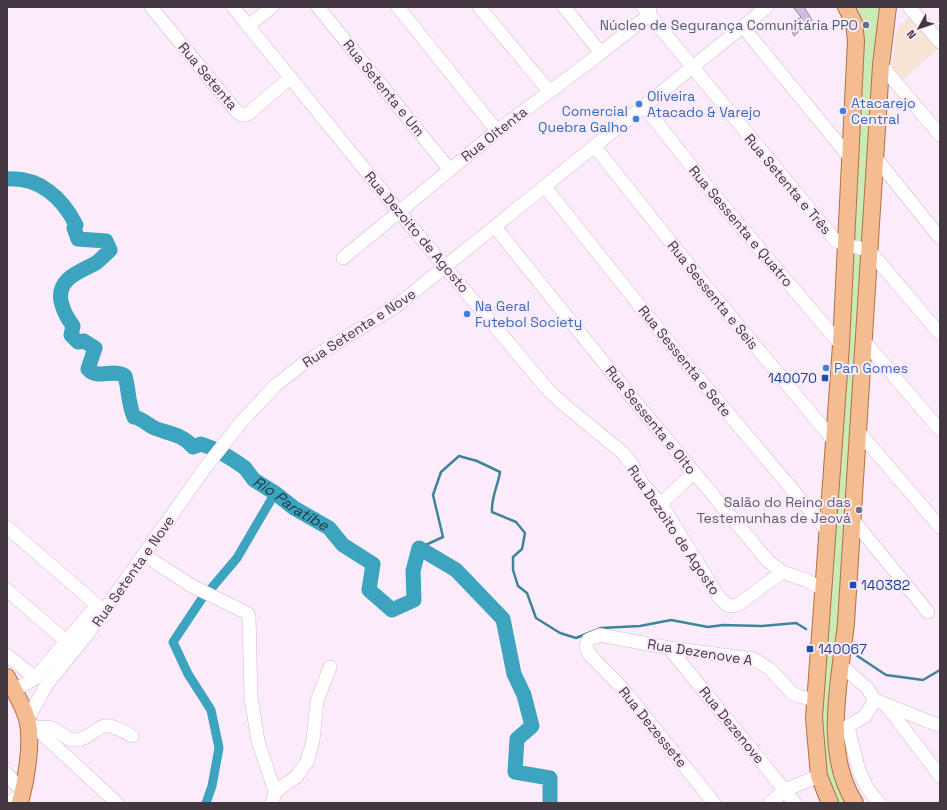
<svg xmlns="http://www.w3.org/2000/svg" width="947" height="810" font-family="'Space Grotesk',sans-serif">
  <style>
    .commercial { fill: #f7e4d4 }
    .green { fill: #caebb6 }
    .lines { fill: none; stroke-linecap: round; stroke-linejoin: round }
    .stream { stroke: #3e849a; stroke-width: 2.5 }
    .canal { stroke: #3ca4bf; stroke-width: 9 }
    .river { stroke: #3ca4bf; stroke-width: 15 }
    .building { fill: #cebedd; stroke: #9587a3 }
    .minor-casing { stroke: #d4b9d2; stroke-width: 14 }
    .major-casing { stroke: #b07146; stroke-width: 18 }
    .minor { stroke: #fff; stroke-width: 13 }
    .major { stroke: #f3bc91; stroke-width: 16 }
    .service-dot { fill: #5c6f8a; stroke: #fcebfb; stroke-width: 1.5 }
    .shop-dot { fill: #3f7fe0; stroke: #fcebfb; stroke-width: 1.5 }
    .transit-dot { fill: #1a4fb4; stroke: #fcebfb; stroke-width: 1.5 }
    .worship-dot { fill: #6b7280; stroke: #fcebfb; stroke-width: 1.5 }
    .labels { text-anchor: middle; stroke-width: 4; stroke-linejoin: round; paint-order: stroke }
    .service-label { font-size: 14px; fill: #4e5e75; stroke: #fcebfb; text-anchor: end }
    .street-label { font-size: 14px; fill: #433842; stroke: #fcebfb }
    .shop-label { font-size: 14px; fill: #366cbe; stroke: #fcebfb; text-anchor: start }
    .transit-label { font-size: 14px; fill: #164399; stroke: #fcebfb; text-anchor: start }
    .worship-label { font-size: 14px; fill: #5b616d; stroke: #fcebfb; text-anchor: end }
    .water-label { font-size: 15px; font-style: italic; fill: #233a41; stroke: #fcebfb }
  </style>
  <rect width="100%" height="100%" fill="#fcebfb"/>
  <polygon class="commercial" points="911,15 939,48 901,81 892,71 895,37 899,26"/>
  <polygon class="green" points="858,7 883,7 837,682 850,803 833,803 817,727 855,16"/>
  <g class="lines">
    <g class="stream">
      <path d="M419 548 443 537 433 495 441 472 459 456 477 461 500 472C498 486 491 497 492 512L516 522 525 533 522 549 513 557V570L518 586 527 593 536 618 560 633 576 638 601 628 640 626 671 620 708 627 723 625 761 626 796 623 806 629"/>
      <polyline points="850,651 886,675 923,680 940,670"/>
    </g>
    <g class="canal">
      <polyline points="209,591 237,558 275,493"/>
      <polyline points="203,597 173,642 188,674 211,710 219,748 212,786 206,803"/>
    </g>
    <path class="river" id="s1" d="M7 179C39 177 62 197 76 225L74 228 78 239 106 241 110 250C106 254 101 259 96 263 80 272 57 278 61 301 63 311 67 318 73 326L71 335 78 342 84 341 95 348 88 369C97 380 114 368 125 376 129 390 128 404 134 417 144 419 148 426 157 429 171 434 183 435 193 447L201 444 217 450 235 461 245 468 254 480 275 493 294 508 329 528 343 545 373 564 369 590 392 610 414 600 413 571 419 548 456 570 503 619 514 674 524 695 532 726 517 739 515 772 550 778V803"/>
  </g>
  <polygon class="building" points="793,7 804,7 812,20 794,36 789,26 801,17"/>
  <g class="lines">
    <g class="minor-casing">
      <g id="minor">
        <polyline points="151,7 237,112 242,115 248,114 290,78"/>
        <polyline points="233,7 400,213 527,365 550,392 568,408 623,453 633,466 641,482 661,504 718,596 727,605 732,606 739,604 782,572"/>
        <polyline points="318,7 449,169"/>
        <polyline points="398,7 497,131"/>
        <polyline points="479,7 549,91"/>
        <polyline points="564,7 601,53"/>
        <polyline points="643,7 835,240 846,245 869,250 940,334"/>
        <polyline points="909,7 940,42"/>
        <polyline points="248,26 272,7"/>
        <polyline points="743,27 851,159"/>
        <polyline points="881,65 940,135"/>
        <polyline points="644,106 714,195 841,345"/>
        <polyline points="595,147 708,289 834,441"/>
        <polyline points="875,157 940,238"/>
        <polyline points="545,187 675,350 828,532"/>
        <polyline points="495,227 633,399 768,561 782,572 806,580 824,590"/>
        <polyline points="343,258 497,131 601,53 649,15 650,7"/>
        <polyline points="865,342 940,430"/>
        <polyline points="858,431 940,527"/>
        <polyline points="661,504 694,472"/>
        <polyline points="853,520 928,612"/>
        <polyline points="7,527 97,605 35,678 20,687 12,687"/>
        <polyline points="144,555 192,586 247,613 249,616 251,698 258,741 275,792 272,803"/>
        <polyline points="7,590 66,641"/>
        <polyline points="669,648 795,803"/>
        <polyline points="7,655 35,678"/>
        <polyline points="841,665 867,688 875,700 940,726"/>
        <polyline points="886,705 940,776"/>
        <polyline points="848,727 859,771 867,788 879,803"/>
        <path d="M35 728C61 723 59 739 75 740 88 741 97 724 109 726 117 727 126 733 132 736"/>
        <polyline points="840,731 865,716 875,700"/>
        <polyline points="7,774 23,792 10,803"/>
        <polyline points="275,792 297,776 307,762 313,740 317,701 330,667"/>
        <polyline points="117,803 27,720 47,684 86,636 205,468 242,421 276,385 304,363 395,307 767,7"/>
        <polyline points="714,803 622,688 589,654 586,646 588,640 600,635 669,648 753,659 770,669 791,692 798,696 816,700"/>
        <polyline points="770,803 785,790 819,776"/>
      </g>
    </g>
    <g class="major-casing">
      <g id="major">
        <path d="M7 677C14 690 23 705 27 719 33 742 26 781 20 803"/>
        <polyline points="830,803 819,776 814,718 841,345 856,41 854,23 846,7"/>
        <path d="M855 803C822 752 840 680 846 623L881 65 888 7"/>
      </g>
    </g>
    <use href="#minor" class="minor"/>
    <use href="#major" class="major"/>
  </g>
  <circle class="service-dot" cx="866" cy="25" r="4"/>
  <g class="shop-dot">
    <circle cx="639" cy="104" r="4"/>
    <circle cx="843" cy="111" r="4"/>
    <circle cx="636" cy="119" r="4"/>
    <circle cx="467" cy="314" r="4"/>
    <circle cx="826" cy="368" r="4"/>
  </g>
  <g class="transit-dot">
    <rect x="821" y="374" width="8" height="8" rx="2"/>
    <rect x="849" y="581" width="8" height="8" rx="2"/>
    <rect x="806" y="645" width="8" height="8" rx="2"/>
  </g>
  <circle class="worship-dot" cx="859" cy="510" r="4"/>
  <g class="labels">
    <g class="service-label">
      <text x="858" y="30">Núcleo de Segurança Comunitária PPO</text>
    </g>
    <g class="street-label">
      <text transform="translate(208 76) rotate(50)" y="5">Rua Setenta</text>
      <text transform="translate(384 88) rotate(51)" y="5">Rua Setenta e Um</text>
      <text transform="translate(494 134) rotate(-38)" y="5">Rua Oitenta</text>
      <text transform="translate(788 184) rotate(50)" y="5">Rua Setenta e Três</text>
      <text transform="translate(741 226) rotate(50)" y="5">Rua Sessenta e Quatro</text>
      <text transform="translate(417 232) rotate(50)" y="5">Rua Dezoito de Agosto</text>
      <text transform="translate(713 295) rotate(51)" y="5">Rua Sessenta e Seis</text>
      <text transform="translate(359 328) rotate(-33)" y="5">Rua Setenta e Nove</text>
      <text transform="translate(685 361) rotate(51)" y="5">Rua Sessenta e Sete</text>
      <text transform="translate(651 420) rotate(51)" y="5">Rua Sessenta e Oito</text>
      <text transform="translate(674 530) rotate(56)" y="5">Rua Dezoito de Agosto</text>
      <text transform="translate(133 571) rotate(-55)" y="5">Rua Setenta e Nove</text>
      <text transform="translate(700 652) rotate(9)" y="5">Rua Dezenove A</text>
      <text transform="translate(732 725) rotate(51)" y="5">Rua Dezenove</text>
      <text transform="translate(653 727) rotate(51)" y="5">Rua Dezessete</text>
    </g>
    <g class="shop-label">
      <text x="647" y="101">Oliveira<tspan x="647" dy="16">Atacado &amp; Varejo</tspan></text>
      <text x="851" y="108">Atacarejo<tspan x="851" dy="16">Central</tspan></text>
      <text x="628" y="116" text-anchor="end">Comercial<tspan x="628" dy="16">Quebra Galho</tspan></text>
      <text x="475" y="311">Na Geral<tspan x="475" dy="16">Futebol Society</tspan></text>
      <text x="834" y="373">Pan Gomes</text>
    </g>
    <g class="transit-label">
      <text x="817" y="383" text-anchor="end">140070</text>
      <text x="861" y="590">140382</text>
      <text x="818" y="654">140067</text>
    </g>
    <g class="worship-label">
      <text x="851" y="507">Salão do Reino das<tspan x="851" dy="16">Testemunhas de Jeová</tspan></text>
    </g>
    <g class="water-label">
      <text dy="5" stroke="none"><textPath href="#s1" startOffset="571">Rio Paratibe</textPath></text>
    </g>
  </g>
  <rect width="947" height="810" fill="none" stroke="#433842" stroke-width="16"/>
  <g transform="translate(919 28) rotate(230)" stroke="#fcebfb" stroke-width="3" paint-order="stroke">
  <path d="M0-3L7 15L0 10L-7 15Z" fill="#433842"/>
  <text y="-6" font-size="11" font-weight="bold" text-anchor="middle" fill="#433842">N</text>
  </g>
</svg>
